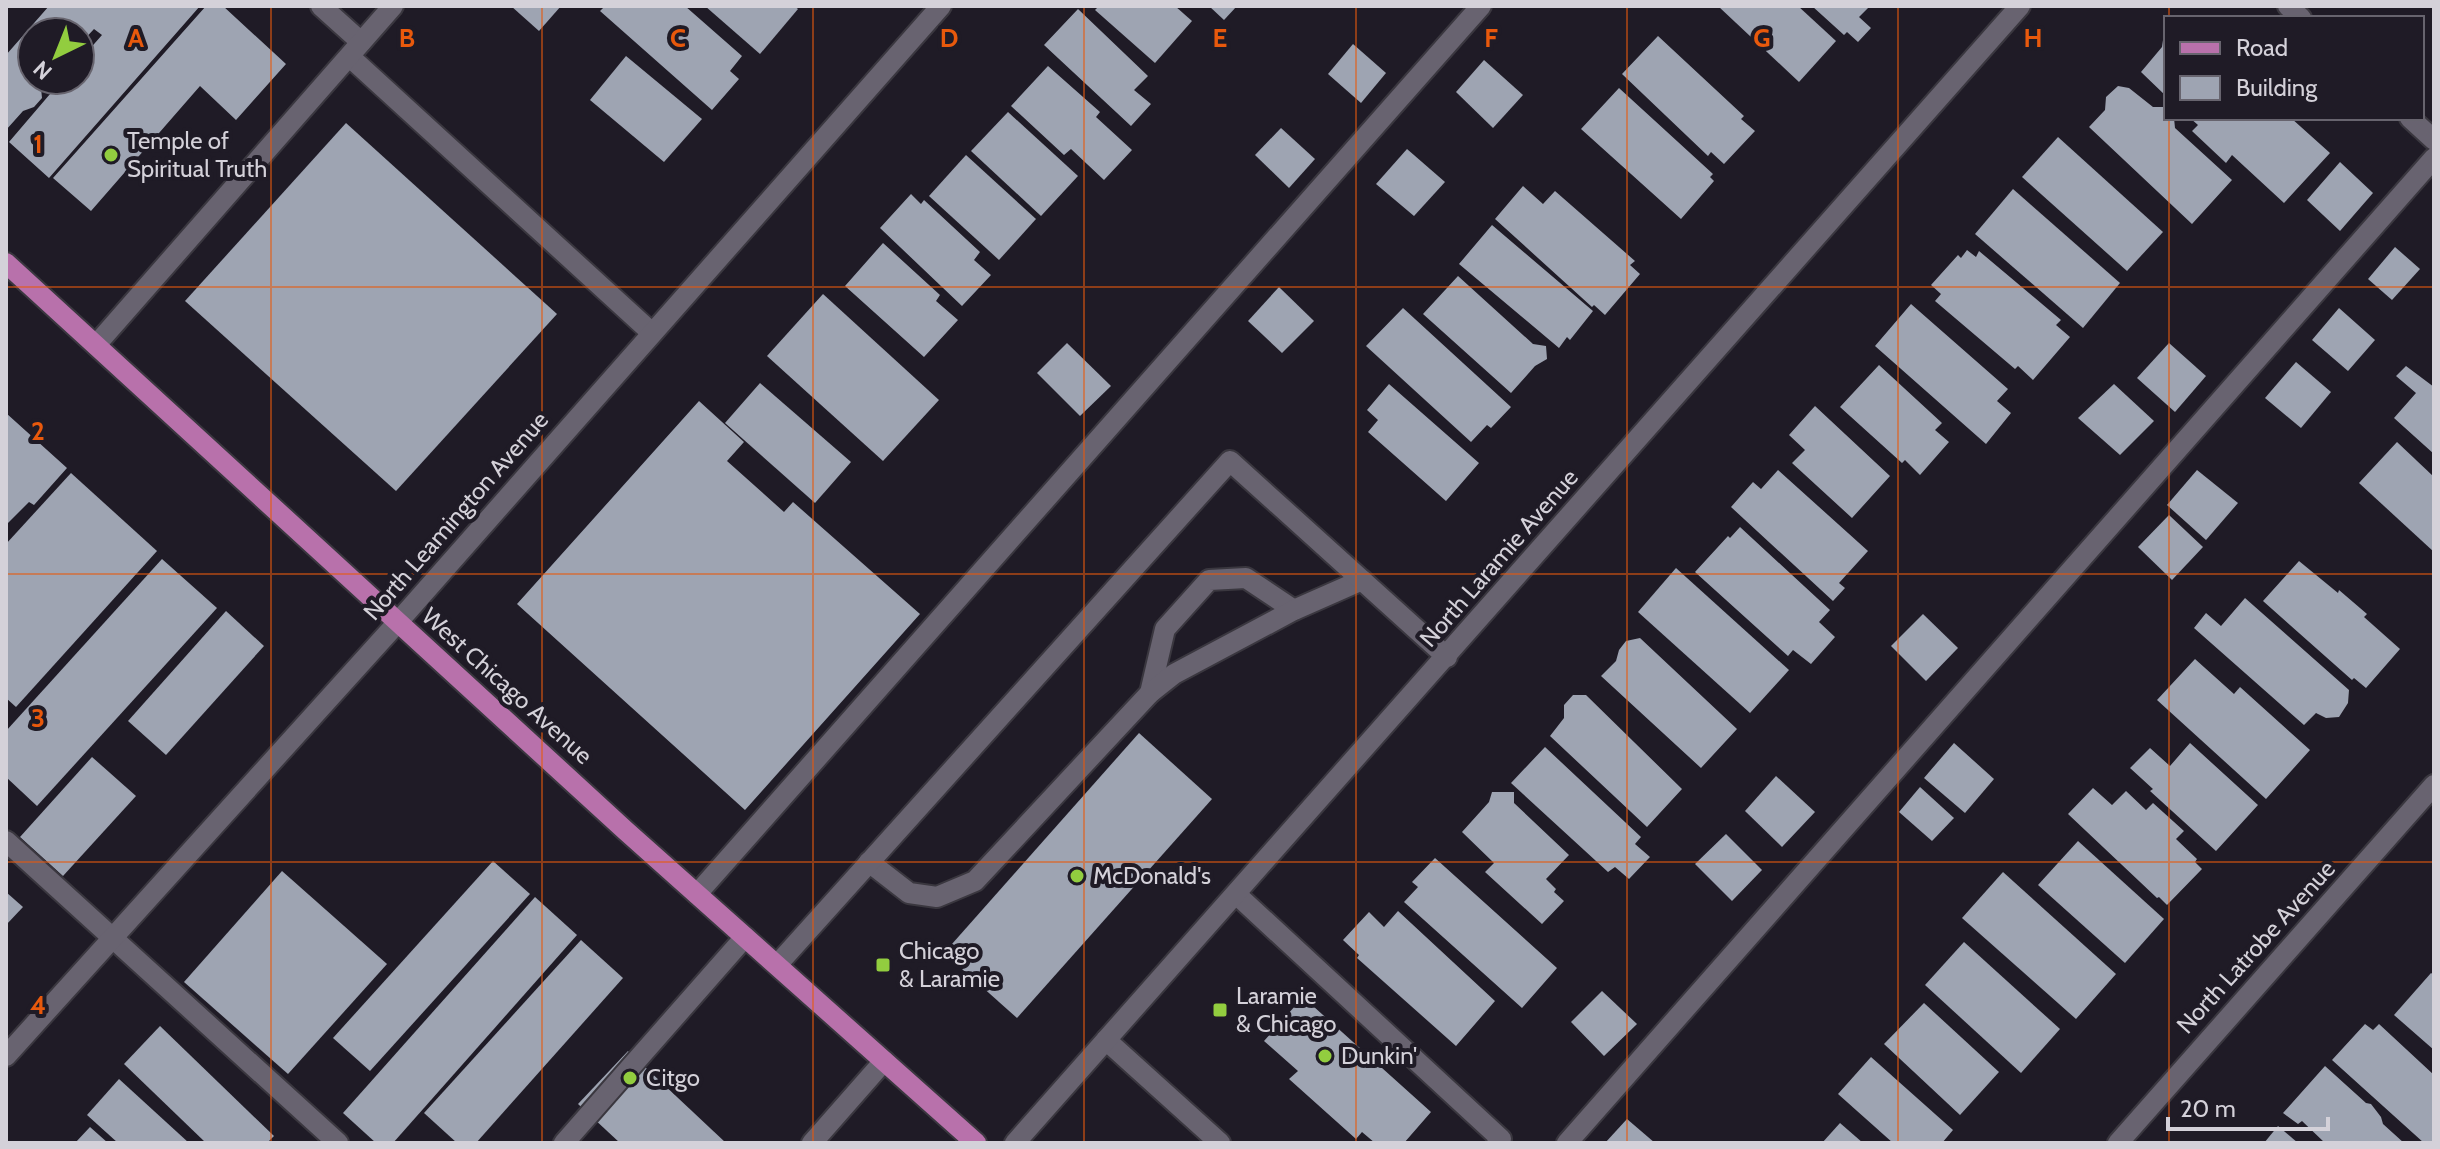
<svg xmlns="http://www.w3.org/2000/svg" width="2440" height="1149" font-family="Cabin,sans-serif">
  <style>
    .building { fill: #9ea4b2 }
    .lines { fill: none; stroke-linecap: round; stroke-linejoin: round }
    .minor-casing { stroke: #3a373f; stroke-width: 24 }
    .major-casing { stroke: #3a373f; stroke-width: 24 }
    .minor { stroke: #686370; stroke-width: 20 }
    .major { stroke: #b871ab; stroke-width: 20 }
    .grid { fill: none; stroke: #e8590c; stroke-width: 2; stroke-opacity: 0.55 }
    .poi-dot { fill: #92cd3f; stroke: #1f1b26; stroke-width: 3 }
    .labels { text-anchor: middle; stroke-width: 8; stroke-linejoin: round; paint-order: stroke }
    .poi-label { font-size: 24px; fill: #d4d1d9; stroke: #1f1b26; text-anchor: start }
    .street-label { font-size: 24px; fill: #d4d1d9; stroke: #1f1b26 }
    .grid-label { font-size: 26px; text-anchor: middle; font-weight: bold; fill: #e8590c; stroke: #1f1b26; stroke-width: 8; stroke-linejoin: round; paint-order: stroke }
  </style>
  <rect width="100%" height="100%" fill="#1f1b26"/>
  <g class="building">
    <polygon points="49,6 200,6 49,178 9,142 62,80 80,80 80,60 102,35 94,29 80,44 80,32 32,32 32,80 48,80 41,88 42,98 34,107 23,111 6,130 6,55"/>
    <polygon points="206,6 223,6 286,64 236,120 200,86 91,211 53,178"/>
    <polygon points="511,6 561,6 539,31"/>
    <polygon points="605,6 685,6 742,56 730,71 739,79 712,110 600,11"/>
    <polygon points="705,6 794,6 798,9 760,54"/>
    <polygon points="1099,6 1175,6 1192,21 1155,63 1095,10"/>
    <polygon points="1209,6 1237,6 1224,20"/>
    <polygon points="1718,6 1798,6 1836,41 1799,82"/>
    <polygon points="1812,6 1870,6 1859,17 1871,28 1858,42 1847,32 1844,35"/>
    <polygon points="1078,9 1148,76 1134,90 1151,104 1131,126 1044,45"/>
    <polygon points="2164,33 2166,33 2166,96 2141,72 2162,47"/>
    <polygon points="1658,36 1744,116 1741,119 1755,131 1724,164 1711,152 1708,156 1622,74"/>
    <polygon points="1353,44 1386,73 1361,103 1328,74"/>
    <polygon points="626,56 702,119 664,162 590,100"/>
    <polygon points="1484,60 1523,95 1493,128 1456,92"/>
    <polygon points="1048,66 1100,112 1096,117 1132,150 1104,180 1071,149 1064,155 1011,106"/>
    <polygon points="2118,86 2129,88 2153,107 2165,107 2166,118 2174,118 2175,128 2232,180 2192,224 2089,127 2105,110 2106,97"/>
    <polygon points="1619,88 1713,174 1710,177 1714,181 1681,219 1581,129"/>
    <polygon points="1008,112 1078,176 1041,216 971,151"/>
    <polygon points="2190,118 2291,118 2330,153 2284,203 2232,155 2226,163 2192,131 2198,125"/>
    <polygon points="346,123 557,314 396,491 185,301"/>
    <polygon points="1281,128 1315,159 1289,188 1255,155"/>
    <polygon points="2058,137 2163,232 2127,271 2022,177"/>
    <polygon points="1407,149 1445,182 1414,216 1376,184"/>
    <polygon points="966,155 1036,219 999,260 929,196"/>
    <polygon points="2340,162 2373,193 2340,231 2307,200"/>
    <polygon points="1523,186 1543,204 1555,191 1635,261 1630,265 1640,274 1605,315 1594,305 1592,307 1495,219"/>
    <polygon points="2013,189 2120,283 2083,328 1975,234"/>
    <polygon points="911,194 921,204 924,200 980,252 974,260 991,275 962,306 880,228"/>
    <polygon points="1492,225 1593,311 1570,340 1567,337 1559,348 1459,264"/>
    <polygon points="883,243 940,295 936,301 958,320 924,357 845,286"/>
    <polygon points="2395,247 2420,269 2392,300 2368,279"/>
    <polygon points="1967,250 1976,257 1979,251 2061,320 2056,325 2070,337 2033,380 2018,366 2015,369 1935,301 1941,294 1931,285 1958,255 1961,258"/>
    <polygon points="1458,276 1533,344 1546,346 1547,359 1535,366 1511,393 1423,314"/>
    <polygon points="1279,287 1314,321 1282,353 1248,321"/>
    <polygon points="823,294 939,400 883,461 767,356"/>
    <polygon points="1911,304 2008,389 1997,401 2011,413 1986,444 1875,346"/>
    <polygon points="1403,308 1511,407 1491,428 1487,425 1471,442 1366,346"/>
    <polygon points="2339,308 2375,340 2348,371 2312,340"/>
    <polygon points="1067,343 1111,386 1080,416 1037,373"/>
    <polygon points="2169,343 2206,376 2175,412 2137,378"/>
    <polygon points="2296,362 2331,392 2301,428 2265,398"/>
    <polygon points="1879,365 1942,423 1935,430 1949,442 1920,475 1905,460 1902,463 1840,407"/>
    <polygon points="2406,366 2434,387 2434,454 2394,418 2416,393 2396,376"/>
    <polygon points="760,383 851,462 815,503 725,423"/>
    <polygon points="1389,384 1479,463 1446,501 1368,432 1378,420 1367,410"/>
    <polygon points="2114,384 2154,421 2120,455 2078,418"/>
    <polygon points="699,401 744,442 727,461 784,512 793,502 920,614 745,810 517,604"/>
    <polygon points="1815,406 1890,476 1852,518 1792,463 1805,450 1789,435"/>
    <polygon points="6,413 67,468 34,505 29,502 6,525"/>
    <polygon points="2397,442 2434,477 2434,552 2359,483"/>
    <polygon points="1778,470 1868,551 1839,583 1845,588 1833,601 1731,507 1753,482 1761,489"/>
    <polygon points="2197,470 2238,503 2206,540 2167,505"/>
    <polygon points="71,473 157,551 16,707 6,698 6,544"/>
    <polygon points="2169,515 2203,547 2172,580 2138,547"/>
    <polygon points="1740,527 1830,610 1819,622 1835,637 1811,664 1793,650 1788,656 1695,572 1728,536 1730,538"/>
    <polygon points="162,559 217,608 37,806 6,777 6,731"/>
    <polygon points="2299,561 2338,593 2339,590 2367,614 2364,617 2400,649 2366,688 2354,678 2352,680 2263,601"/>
    <polygon points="1676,568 1789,670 1750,713 1638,612"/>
    <polygon points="2245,598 2349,690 2348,703 2339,717 2326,718 2316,713 2304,725 2194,628 2206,613 2221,626"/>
    <polygon points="226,611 264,646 166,755 128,721"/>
    <polygon points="1923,614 1958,648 1926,681 1891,646"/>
    <polygon points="1640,638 1737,729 1701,768 1601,676 1616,661 1619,650 1626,641"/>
    <polygon points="2195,659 2234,694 2240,687 2310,750 2266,799 2157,700"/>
    <polygon points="1573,695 1586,695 1682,789 1647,827 1550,736 1564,718 1564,705"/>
    <polygon points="1139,733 1212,799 1017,1018 944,953"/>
    <polygon points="1954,743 1994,779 1965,813 1924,778"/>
    <polygon points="2190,743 2258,805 2216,851 2150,791 2153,789 2130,768 2150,748 2170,766"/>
    <polygon points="1545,747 1641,837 1635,844 1650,857 1629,879 1615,867 1608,872 1511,783"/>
    <polygon points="92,757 136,796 63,876 20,837"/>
    <polygon points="1776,776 1815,812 1782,847 1745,811"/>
    <polygon points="1920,787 1954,818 1932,841 1899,812"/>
    <polygon points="2093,788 2112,805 2126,791 2146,810 2153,803 2184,831 2176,839 2197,859 2195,862 2202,869 2167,905 2159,897 2157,898 2068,814"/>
    <polygon points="1492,792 1514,792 1514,803 1569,855 1546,879 1556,889 1554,892 1564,901 1542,924 1485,872 1494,863 1462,832 1489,802"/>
    <polygon points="1726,834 1762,870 1732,901 1695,864"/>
    <polygon points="2078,841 2164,919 2125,963 2038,885"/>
    <polygon points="1435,858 1557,968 1522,1008 1404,902 1418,887 1412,882"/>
    <polygon points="493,861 530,894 370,1071 333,1038"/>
    <polygon points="282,871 387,964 288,1074 184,982"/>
    <polygon points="2003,872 2116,974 2076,1019 1962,918"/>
    <polygon points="6,892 23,907 6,925"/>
    <polygon points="535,897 577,935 393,1143 376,1143 343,1113"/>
    <polygon points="1398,911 1495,1001 1456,1046 1357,958 1359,955 1343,940 1369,912 1384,927"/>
    <polygon points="581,940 623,978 476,1143 457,1143 424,1113"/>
    <polygon points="1964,942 2060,1029 2021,1073 1925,985"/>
    <polygon points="2431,973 2434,975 2434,1050 2394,1015"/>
    <polygon points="1602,991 1637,1024 1604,1056 1571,1022"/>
    <polygon points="1303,997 1431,1112 1404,1143 1375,1143 1362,1132 1356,1139 1289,1079 1298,1071 1264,1041"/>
    <polygon points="1924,1003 1999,1072 1960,1115 1884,1044"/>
    <polygon points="2365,1024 2373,1030 2379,1024 2434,1075 2434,1143 2424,1143 2332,1060"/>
    <polygon points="160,1026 274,1136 267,1143 206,1143 124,1064"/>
    <polygon points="628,1051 726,1143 620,1143 578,1104"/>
    <polygon points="1871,1057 1953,1130 1942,1143 1893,1143 1838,1094"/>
    <polygon points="2325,1066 2366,1103 2371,1104 2381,1117 2383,1124 2404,1143 2325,1143 2302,1121 2298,1124 2283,1113"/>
    <polygon points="119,1079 189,1143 118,1143 87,1115"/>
    <polygon points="1627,1119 1655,1143 1605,1143"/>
    <polygon points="1840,1123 1863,1143 1822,1143"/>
    <polygon points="2278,1126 2298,1143 2264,1143"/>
    <polygon points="90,1127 108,1143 75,1143"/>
  </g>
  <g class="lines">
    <g class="minor-casing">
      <g id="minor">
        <polyline points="321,6 361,42"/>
        <polyline points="2288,6 2301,18"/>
        <polyline points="350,57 652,333"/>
        <polyline points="2410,118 2434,140"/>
        <polyline points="96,345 393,6"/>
        <polyline points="1150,693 1165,629 1209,580 1246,578 1294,610"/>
        <polyline points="6,841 338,1143"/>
        <polyline points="869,862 909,893 937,897 975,881 1150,693 1174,674 1294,610 1362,580"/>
        <polyline points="697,894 1481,6"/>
        <polyline points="1236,894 1501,1139 1497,1143"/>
        <polyline points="777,965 1230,461 1447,657"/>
        <polyline points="1106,1040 1220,1143"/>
        <polyline points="6,1056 398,622 941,6"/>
        <polyline points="564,1143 745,937"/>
        <polyline points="812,1143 884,1061"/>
        <polyline points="1015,1143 2020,6"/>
        <polyline points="1567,1143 2434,158"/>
        <polyline points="2118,1143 2434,785"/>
      </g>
    </g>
    <g class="major-casing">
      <polyline id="major" points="6,263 626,831 976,1143"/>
    </g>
    <use href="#minor" class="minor"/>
    <use href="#major" class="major"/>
  </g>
  <path class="grid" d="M271 6V1143M542 6V1143M813 6V1143M1084 6V1143M1356 6V1143M1627 6V1143M1898 6V1143M2169 6V18M2169 118V1143M6 287H2434M6 574H2434M6 862H2434"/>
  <g class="poi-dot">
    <circle cx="111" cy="155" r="8"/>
    <circle cx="1077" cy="876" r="8"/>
    <rect x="875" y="957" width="16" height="16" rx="4"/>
    <rect x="1212" y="1002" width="16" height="16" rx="4"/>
    <circle cx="1325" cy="1056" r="8"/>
    <circle cx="630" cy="1078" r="8"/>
  </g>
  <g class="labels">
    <g class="poi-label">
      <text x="127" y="149">Temple of<tspan x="127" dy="28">Spiritual Truth</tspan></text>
      <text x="1093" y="884">McDonald's</text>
      <text x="899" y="959">Chicago<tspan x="899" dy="28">&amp; Laramie</tspan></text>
      <text x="1236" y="1004">Laramie<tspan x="1236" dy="28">&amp; Chicago</tspan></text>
      <text x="1341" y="1064">Dunkin'</text>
      <text x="646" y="1086">Citgo</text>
    </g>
    <g class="street-label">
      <text transform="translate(456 516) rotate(-49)" y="8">North Leamington Avenue</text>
      <text transform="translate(1499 558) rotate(-49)" y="8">North Laramie Avenue</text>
      <text transform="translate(507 686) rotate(42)" y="8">West Chicago Avenue</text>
      <text transform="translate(2256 947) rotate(-48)" y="8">North Latrobe Avenue</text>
    </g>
  </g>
  <g class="grid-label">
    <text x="136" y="47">A</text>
    <text x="407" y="47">B</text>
    <text x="678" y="47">C</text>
    <text x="949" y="47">D</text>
    <text x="1220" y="47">E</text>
    <text x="1491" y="47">F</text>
    <text x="1762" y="47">G</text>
    <text x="2033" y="47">H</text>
    <text x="38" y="153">1</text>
    <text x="38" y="440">2</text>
    <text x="38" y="727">3</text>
    <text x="38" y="1014">4</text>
  </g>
  <rect width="2440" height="1149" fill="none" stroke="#d4d1d9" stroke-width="16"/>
  <rect x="2164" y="16" width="260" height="104" fill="#1f1b26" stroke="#67646e" stroke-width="2"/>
  <rect x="2180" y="42" width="40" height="12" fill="#b871ab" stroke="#67646e" stroke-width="2"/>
  <text x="2236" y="56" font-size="24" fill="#d4d1d9">Road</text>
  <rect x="2180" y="76" width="40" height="24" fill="#9ea4b2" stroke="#67646e" stroke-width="2"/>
  <text x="2236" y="96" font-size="24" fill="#d4d1d9">Building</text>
  <g transform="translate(56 56) rotate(223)"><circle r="38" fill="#1f1b26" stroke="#67646e" stroke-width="2"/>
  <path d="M0-6L14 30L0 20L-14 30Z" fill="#92cd3f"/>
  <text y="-12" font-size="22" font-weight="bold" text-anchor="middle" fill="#d4d1d9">N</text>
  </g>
  <path d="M2168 1117v12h160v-12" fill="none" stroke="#d4d1d9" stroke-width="4"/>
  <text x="2180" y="1117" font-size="24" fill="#d4d1d9" stroke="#1f1b26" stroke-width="6" paint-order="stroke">20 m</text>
</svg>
